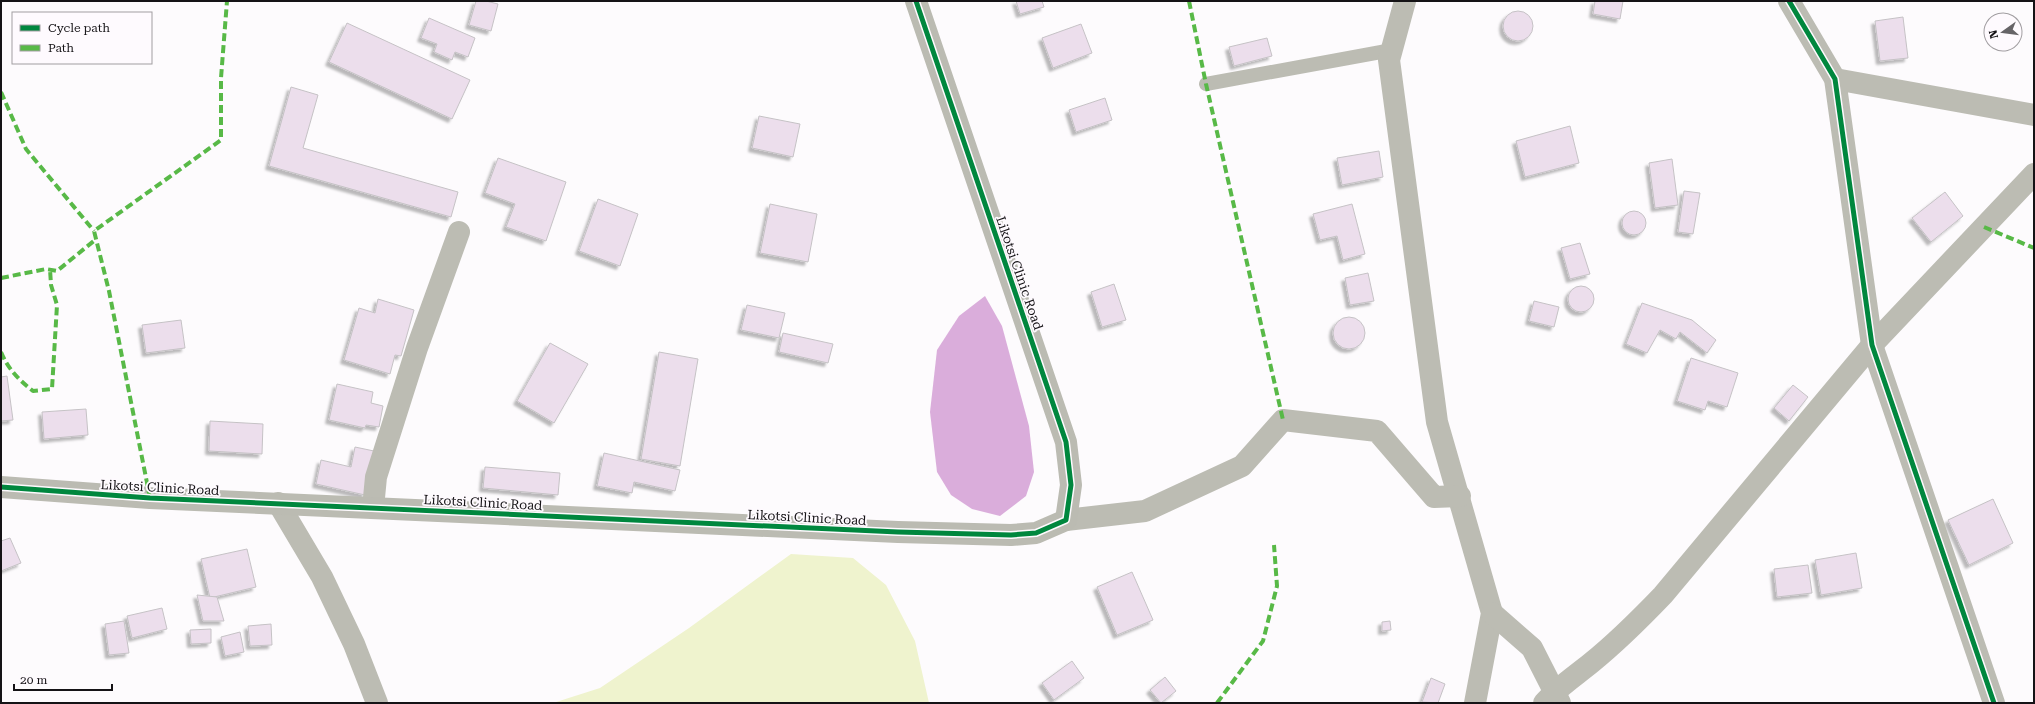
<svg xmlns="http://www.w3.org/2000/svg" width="2035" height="704" font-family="'Roboto Serif',serif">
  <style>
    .green { fill: #eff3ce }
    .water { fill: #daaddb }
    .building { fill: #ecdeec; stroke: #c5c2c5; filter: url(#shadow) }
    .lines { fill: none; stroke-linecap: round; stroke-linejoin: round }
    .lane { stroke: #bcbcb3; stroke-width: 14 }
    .street { stroke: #bcbcb3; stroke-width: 22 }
    .secondary { stroke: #bbbbb2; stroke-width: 22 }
    .quiet { stroke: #58b947; stroke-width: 4; stroke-dasharray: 8 4; stroke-linecap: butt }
    .cycleway-casing { stroke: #fefafe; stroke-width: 8 }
    .cycleway { stroke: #00873e; stroke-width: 5 }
    .labels { text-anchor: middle; stroke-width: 3.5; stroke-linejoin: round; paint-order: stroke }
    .street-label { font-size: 13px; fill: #151316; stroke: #fefafe }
  </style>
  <defs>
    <filter id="shadow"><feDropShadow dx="-3.5" dy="3.5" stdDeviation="1" flood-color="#0004"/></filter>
  </defs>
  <rect width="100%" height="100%" fill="#fdfbfd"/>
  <polygon class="green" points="791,554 853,558 886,585 915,641 929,703 553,703 600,688 689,628"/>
  <polygon class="water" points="985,296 1002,326 1029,426 1034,472 1026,496 1000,516 972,509 951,495 937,472 930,412 937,350 959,316"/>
  <g class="building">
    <polygon points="476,1 486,1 498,4 491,31 469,25"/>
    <polygon points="1016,1 1042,1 1044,7 1020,14"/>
    <polygon points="1595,1 1623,1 1620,19 1593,14"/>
    <circle cx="1518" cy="26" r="15"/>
    <polygon points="1903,17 1908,58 1880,61 1875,21"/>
    <polygon points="429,18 475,38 468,57 455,52 452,60 434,52 437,44 421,38"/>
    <polygon points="347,23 470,80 452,119 329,62"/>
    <polygon points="1081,24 1092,53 1053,68 1042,38"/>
    <polygon points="1267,38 1272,56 1234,66 1229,47"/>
    <polygon points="291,87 318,95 303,148 458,192 451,217 269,166"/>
    <polygon points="1105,98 1112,120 1076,132 1069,110"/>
    <polygon points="759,116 800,124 793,157 752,148"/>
    <polygon points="1570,126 1579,163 1525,177 1516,141"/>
    <polygon points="1379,151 1383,177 1342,185 1337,158"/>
    <polygon points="498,158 566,182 546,241 506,227 515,204 485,193"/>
    <polygon points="1672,159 1678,205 1655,208 1649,163"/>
    <polygon points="1684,191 1700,193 1693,234 1678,232"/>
    <polygon points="1945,192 1963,216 1931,242 1912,218"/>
    <polygon points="598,199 638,214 620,266 579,251"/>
    <polygon points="770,204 817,214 808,262 760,253"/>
    <polygon points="1352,204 1365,254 1343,260 1337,236 1320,240 1313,214"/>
    <circle cx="1634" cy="223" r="12"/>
    <polygon points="1580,243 1590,274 1570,279 1561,248"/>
    <polygon points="1368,273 1374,301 1350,305 1345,278"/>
    <polygon points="1114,284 1126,320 1102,327 1091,292"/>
    <circle cx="1581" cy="299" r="13"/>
    <polygon points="378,299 414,310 401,356 395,355 390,374 344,360 359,308 375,313"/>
    <polygon points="1534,301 1559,307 1554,327 1529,321"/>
    <polygon points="1642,303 1692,320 1716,340 1707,353 1680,332 1676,339 1660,330 1647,353 1626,344"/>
    <polygon points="747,305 785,313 779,338 741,330"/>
    <circle cx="1349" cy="333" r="16"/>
    <polygon points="181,320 185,348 146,353 142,325"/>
    <polygon points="783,333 833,344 828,363 779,352"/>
    <polygon points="550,343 588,364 554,423 517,401"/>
    <polygon points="659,352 698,359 680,466 641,459"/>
    <polygon points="1691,358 1738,373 1727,407 1708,401 1705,410 1677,401"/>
    <polygon points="7,376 13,420 1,421 1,377"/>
    <polygon points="337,384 373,392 371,403 383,406 379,427 366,425 365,428 329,420"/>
    <polygon points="1793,385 1808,397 1789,421 1774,408"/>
    <polygon points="86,409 88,435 44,439 42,412"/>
    <polygon points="210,421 263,424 262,454 209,451"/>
    <polygon points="355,447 374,451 365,495 316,484 321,460 351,467"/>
    <polygon points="604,453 680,470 675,491 634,482 632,493 597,486"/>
    <polygon points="485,467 560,473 558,495 483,488"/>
    <polygon points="1993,499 2013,543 1969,565 1948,520"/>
    <polygon points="10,538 21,563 1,571 1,541"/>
    <polygon points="247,549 256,587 210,598 201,559"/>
    <polygon points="1856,553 1862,588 1821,595 1815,560"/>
    <polygon points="1808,565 1812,593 1777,597 1774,569"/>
    <polygon points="1132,572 1153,620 1117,635 1097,587"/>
    <polygon points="197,595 217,597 224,621 203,621"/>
    <polygon points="162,608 167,629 132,638 127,616"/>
    <polygon points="124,621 129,653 109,655 105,624"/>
    <polygon points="1390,621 1391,630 1382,631 1382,622"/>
    <polygon points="271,624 272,645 250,646 248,626"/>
    <polygon points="211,629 211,643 191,644 190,630"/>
    <polygon points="240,632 244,652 225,656 221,637"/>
    <polygon points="1072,661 1084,678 1054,700 1042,683"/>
    <polygon points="1165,677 1176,691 1161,703 1150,690"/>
    <polygon points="1431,678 1445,684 1438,703 1422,702"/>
  </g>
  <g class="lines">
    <polyline class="lane" points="1206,84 1392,50"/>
    <g class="street">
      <polyline points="1405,1 1389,60 1437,422 1492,613 1475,703"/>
      <polyline points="1789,1 1835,79 1872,345 1994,703"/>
      <polyline points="1835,79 2034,115"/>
      <polyline points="278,503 322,577 354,644 377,703"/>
      <polyline points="373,508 376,477 417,348 459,232"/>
      <polyline points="1066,520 1145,511 1242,466 1283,420 1377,431 1434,497 1460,496"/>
      <polyline points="1492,613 1532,648 1560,703"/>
      <path d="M1544 703C1558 687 1575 676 1591 663 1617 642 1640 619 1663 595L1872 345 2034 174"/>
    </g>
    <polyline class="secondary" points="1,487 150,498 898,532 1011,535 1036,533 1066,520 1071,485 1066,442 916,1"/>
    <g class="quiet">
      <polyline points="1189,1 1206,84 1283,420"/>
      <polyline points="1,92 26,149 94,231"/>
      <polyline points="1984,227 2034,248"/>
      <polyline points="1,278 46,269 57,271 95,240"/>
      <path d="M1 352C8 369 18 379 33 391L52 389 57 305 51 285 50 269"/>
      <polyline points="150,498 109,291 94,231 221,140 221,78 227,1"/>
      <polyline points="1217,703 1263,641 1277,586 1274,545"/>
    </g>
    <g class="cycleway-casing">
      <g id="cycleway">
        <polyline points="1789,1 1835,79 1872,345 1994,703"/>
        <polyline points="1,487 150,498 898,532 1011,535 1036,533 1066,520 1071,485 1066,442 916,1"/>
      </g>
    </g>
    <use href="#cycleway" class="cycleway"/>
  </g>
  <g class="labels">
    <g class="street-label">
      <text transform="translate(1020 273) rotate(71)" y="5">Likotsi Clinic Road</text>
      <text transform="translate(160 487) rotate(3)" y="5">Likotsi Clinic Road</text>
      <text transform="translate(483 502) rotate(3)" y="5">Likotsi Clinic Road</text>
      <text transform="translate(807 517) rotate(3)" y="5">Likotsi Clinic Road</text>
    </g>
  </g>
  <rect width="2035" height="704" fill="none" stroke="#151316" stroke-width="4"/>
  <rect x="12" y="12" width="140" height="52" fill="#fefafe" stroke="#a19ea1"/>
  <rect x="20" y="25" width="20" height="6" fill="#00873e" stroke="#a19ea1"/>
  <text x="48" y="32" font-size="12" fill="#151316">Cycle path</text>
  <rect x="20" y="45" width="20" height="6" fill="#58b947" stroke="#a19ea1"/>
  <text x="48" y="52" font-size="12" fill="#151316">Path</text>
  <g transform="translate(2003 32) rotate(256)"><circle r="19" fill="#fefafe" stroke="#a19ea1"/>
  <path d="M0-3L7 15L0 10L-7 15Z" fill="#666467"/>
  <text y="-6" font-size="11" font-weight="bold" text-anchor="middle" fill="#151316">N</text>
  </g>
  <path d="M14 684v6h98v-6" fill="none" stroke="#151316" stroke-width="2"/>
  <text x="20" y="684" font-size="12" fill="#151316" stroke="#fefafe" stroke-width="3" paint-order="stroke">20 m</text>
</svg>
